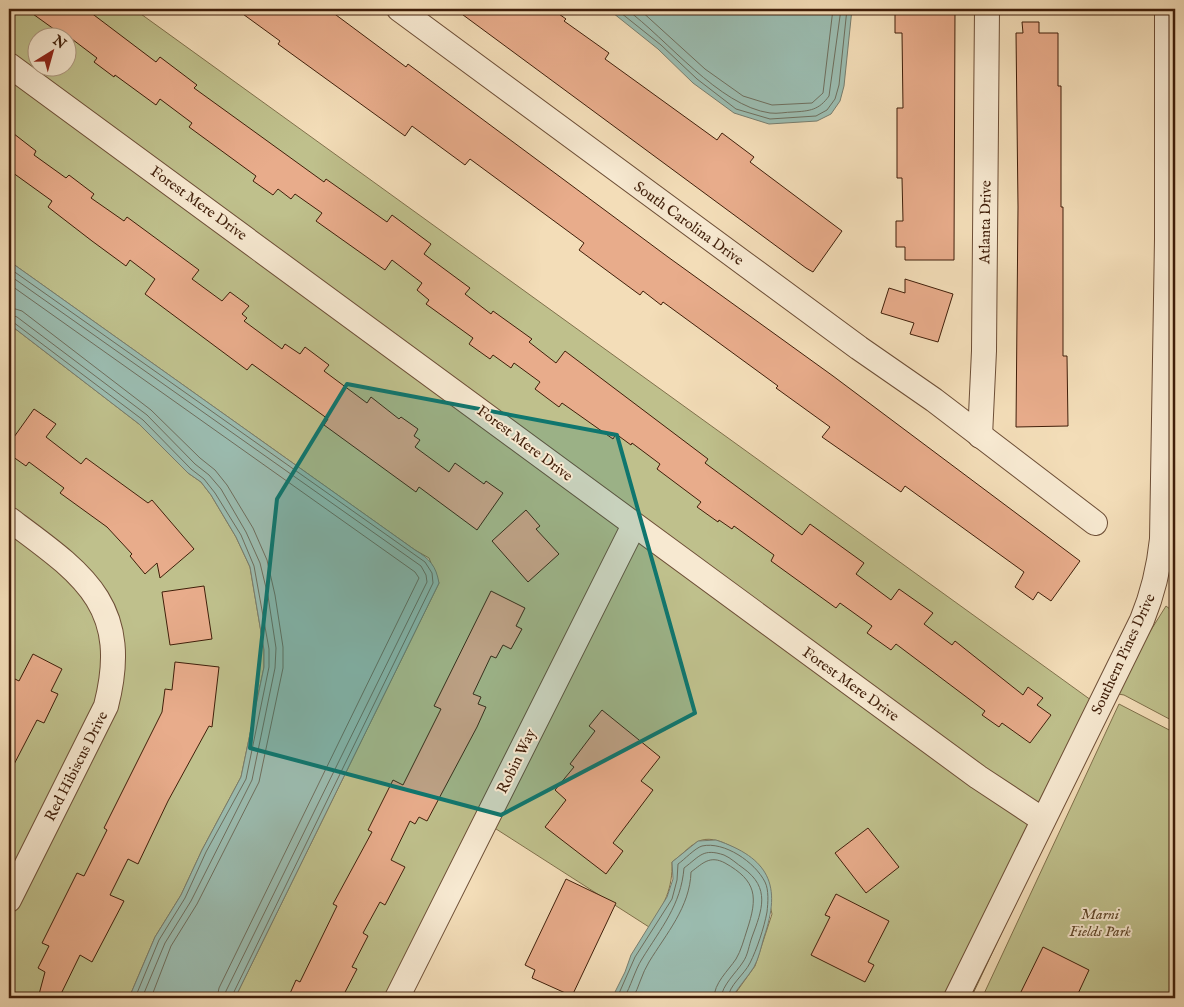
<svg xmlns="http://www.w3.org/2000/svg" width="1184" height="1007" font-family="'IM FELL English',serif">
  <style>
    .green { fill: #bfc08c; stroke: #80704b; fill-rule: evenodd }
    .water { fill: #9bbcb0; stroke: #777d6e }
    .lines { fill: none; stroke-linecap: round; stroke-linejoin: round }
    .shore { stroke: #6e6e5d; stroke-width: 1 }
    .building { fill: #e8ac8b; stroke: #401f0a }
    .street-casing { stroke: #6d4e36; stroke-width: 26 }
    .street { stroke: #f7e9d1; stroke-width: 24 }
    .marked { fill: #0f766e; fill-opacity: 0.2; stroke: #0f766e; stroke-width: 4; stroke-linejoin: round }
    .labels { text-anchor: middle; stroke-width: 4; stroke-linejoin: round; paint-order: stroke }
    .street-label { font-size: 15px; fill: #401f0a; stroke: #f7e9d1 }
    .park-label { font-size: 15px; font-style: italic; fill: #60472a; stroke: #f7e9d1 }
  </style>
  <rect width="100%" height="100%" fill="#f3ddb8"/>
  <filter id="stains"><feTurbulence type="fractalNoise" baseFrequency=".004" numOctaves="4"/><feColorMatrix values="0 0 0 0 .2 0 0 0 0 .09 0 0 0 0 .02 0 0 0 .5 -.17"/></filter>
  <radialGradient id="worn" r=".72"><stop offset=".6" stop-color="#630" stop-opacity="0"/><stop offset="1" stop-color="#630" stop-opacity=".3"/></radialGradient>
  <g class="green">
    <path d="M9 9H134L1102 708 1166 606 1175 613V722L1124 695 1118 694 1111 700 971 998H732L755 966 772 914 761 867C746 856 717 831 697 842 688 847 681 856 672 862 673 888 664 906 649 927L493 827 404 998H235L439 583 429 558 415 550 9 261ZM38 38H68V68H38Z"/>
    <polygon points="9,324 139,424 188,473 201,482 211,495 236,537 250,567 264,650 264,667 241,777 202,850 181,895 155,937 129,998 9,998"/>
    <polygon points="1119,704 1175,733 1175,998 982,998"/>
  </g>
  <g class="water">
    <polygon points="608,9 852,9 844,86 840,101 831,114 817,121 769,124 734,113 693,83 658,49"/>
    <path d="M9 261 415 550C430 559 436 566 439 583L235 998H129L155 937 181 895 202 850 241 777 264 667V650L250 567 236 537 211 495 201 482 188 473 139 424 9 324Z"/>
    <path d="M716 840C769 858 782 885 764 937 761 947 759 958 754 967 747 978 738 987 732 998H612L625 972 631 955 667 897 673 879 672 862 698 841Z"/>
  </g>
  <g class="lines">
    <g class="shore">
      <polyline points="616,9 661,45 697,79 736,109 770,119 816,116 827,110 835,99 839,85 847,9"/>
      <path d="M626 9C667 39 719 106 770 113 778 114 786 112 793 112 810 111 819 110 829 96L841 9"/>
      <polyline points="639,9 705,69 743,96 772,105 812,103 823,93 833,9"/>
      <polyline points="9,268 425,562 432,573 433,583 231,998"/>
      <polyline points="9,275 421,566 426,575 427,582 226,991 224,998"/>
      <polyline points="9,284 415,572 419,578 219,988 217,998"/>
      <polyline points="9,307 22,311 151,410 200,458 215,470 227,485 253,528 267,560 275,595 283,647 283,668 259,782 197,904 171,946 151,998"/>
      <polyline points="9,314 17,317 147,415 195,464 209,475 221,489 246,532 260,563 268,596 276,648 275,668 252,780 191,901 165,943 142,998"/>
      <polyline points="9,321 13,322 143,420 191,469 204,479 215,493 241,535 254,566 269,649 269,667 246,779 206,852 185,898 159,940 135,998"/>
      <path d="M617 998 635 957 672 899 677 880 678 864C684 860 695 848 702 846 724 841 755 862 765 882 769 890 768 903 767 912 764 928 757 949 750 963 744 975 729 985 728 998"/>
      <path d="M624 998C631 986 635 970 642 959 661 928 681 905 684 868 700 856 703 848 724 855 731 858 737 864 743 868 771 888 762 910 752 937 749 945 748 955 743 962 736 973 722 985 721 998"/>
      <path d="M633 998C639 987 642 973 649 962 666 934 690 907 691 872 703 863 710 855 725 863 757 881 758 897 747 930 744 939 741 951 736 959 728 971 714 983 714 998"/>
    </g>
  </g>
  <g class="building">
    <polygon points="26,9 86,9 156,62 160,57 197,85 194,88 324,182 326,179 387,222 392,215 431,244 424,254 470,288 465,294 491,314 493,311 532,339 529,342 556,363 565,351 708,459 705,463 802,535 810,524 864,563 856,574 891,600 899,589 933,613 924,624 952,645 955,641 1023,695 1028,687 1043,698 1037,705 1051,715 1030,743 1002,723 999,727 982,715 985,711 896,644 891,650 867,633 872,626 840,603 836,608 771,561 774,555 734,526 732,529 719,520 718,522 697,507 701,502 657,469 660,464 632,443 631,445 616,434 613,439 562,403 559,407 535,389 540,382 514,363 511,368 493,355 490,359 469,344 473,338 426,304 429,300 417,290 422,283 392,260 385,270 316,221 322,213 295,194 291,199 278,189 273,195 253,181 256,176 189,127 192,123 160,99 156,105 115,75 114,77 94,62 97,58 60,30 58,32"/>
    <polygon points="236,9 328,9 406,67 408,64 668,257 833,376 1080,561 1051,601 1038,592 1033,600 1015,587 1024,572 905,486 901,492 822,437 830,427 776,388 778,386 663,302 661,305 643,291 640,295 579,250 584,243 470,159 465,165 412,126 405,136 278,44 280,41"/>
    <polygon points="455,9 552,9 566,19 564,21 609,53 605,59 717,140 722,133 754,157 750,162 842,231 813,272 806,268"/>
    <polygon points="895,9 955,9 954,260 905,260 905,247 896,247 896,221 903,221 902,178 897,178 897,108 903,108 902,33 895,33"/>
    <polygon points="1022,22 1039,22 1039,33 1058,33 1058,86 1061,86 1061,207 1063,207 1063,356 1067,356 1068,426 1016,427 1018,207 1016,33 1023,33"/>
    <polygon points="9,130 36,151 34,155 66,178 69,175 94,194 91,198 124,221 127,217 199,270 192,279 222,301 230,292 249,306 242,314 247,318 244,321 282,349 285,344 300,354 305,347 329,365 324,371 367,403 371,397 399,419 401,417 418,429 414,436 420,440 415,447 449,472 455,463 484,484 486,481 503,493 477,530 419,487 416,492 324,425 328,419 252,364 247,370 145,294 155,279 130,260 126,266 92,241 48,207 52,201 9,170"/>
    <polygon points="905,279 953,294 938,342 910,334 914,323 881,313 889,288 905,293"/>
    <polygon points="34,409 56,424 46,437 81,464 86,458 148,503 152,500 194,549 160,578 157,563 145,574 130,556 132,554 107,527 60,493 64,488 29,462 26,466 9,454 9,444"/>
    <polygon points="526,510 540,526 536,529 559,554 528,582 492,541"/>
    <polygon points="204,586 212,639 170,645 162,592"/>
    <polygon points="491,591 525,608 516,626 522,629 511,649 503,645 496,658 491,656 473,694 481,697 478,704 486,707 477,727 427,821 419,817 415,824 410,821 391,860 405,867 385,905 380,902 363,933 368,936 352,967 357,969 342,998 288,998 296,980 300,982 337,906 333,904 372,832 368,830 393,780 403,785 441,709 434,706"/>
    <polygon points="33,654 62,669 51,691 58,694 44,723 37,720 9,774 9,676 19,681"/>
    <polygon points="175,662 219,667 212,727 209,726 168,801 138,864 128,859 110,895 124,901 92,962 80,955 59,998 38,998 45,972 38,968 49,946 42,943 77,873 84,876 107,830 104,828 162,712 165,689 172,690"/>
    <polygon points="602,710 660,757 641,781 653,790 613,843 623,851 606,874 545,827 566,800 555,790 574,767 570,764 595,731 589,726"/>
    <polygon points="868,828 899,867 866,893 835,853"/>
    <polygon points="566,879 616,903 572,996 532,978 535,970 525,965"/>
    <polygon points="836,894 889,921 868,962 874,965 865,982 811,955 830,917 825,915"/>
    <polygon points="1043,947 1089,970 1076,998 1018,998"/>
  </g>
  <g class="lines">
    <g class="street-casing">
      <g id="street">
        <polyline points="399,9 859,348 934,400 1095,523"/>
        <polyline points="9,65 978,777 1043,820"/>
        <polyline points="980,436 984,351 987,9"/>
        <path d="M9 519C83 574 132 605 106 706L9 900"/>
        <polyline points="397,998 634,525"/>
        <path d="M956 998 1142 620C1153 593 1159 568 1162 539L1167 239V9"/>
      </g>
    </g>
    <use href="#street" class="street"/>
  </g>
  <path class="marked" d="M347 384 617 435 695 713 501 815 250 748 277 499Z"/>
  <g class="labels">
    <g class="street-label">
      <text transform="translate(199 203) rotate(36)" y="5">Forest Mere Drive</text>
      <text transform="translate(985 222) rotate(-89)" y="5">Atlanta Drive</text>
      <text transform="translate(689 223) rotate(36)" y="5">South Carolina Drive</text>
      <text transform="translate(525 443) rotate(37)" y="5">Forest Mere Drive</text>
      <text transform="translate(1123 654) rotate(-65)" y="5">Southern Pines Drive</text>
      <text transform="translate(851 684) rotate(36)" y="5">Forest Mere Drive</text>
      <text transform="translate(516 761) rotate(-64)" y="5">Robin Way</text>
      <text transform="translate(76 766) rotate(-63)" y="5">Red Hibiscus Drive</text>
    </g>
    <g class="park-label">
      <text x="1100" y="919">Marni<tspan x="1100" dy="17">Fields Park</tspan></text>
    </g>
  </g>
  <rect width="1184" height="1007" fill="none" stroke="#f3ddb8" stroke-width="30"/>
  <rect x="10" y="10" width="1164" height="987" fill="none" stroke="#401f0a" stroke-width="2.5"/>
  <rect x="15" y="15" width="1154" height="977" fill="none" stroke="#401f0a"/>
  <g transform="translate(52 52) rotate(37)"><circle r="24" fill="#f7e9d1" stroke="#ae9881"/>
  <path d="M0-4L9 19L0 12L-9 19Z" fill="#8f2418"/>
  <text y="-8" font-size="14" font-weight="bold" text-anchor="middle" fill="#401f0a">N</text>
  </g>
  <rect width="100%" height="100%" filter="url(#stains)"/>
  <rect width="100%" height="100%" fill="url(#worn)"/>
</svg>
